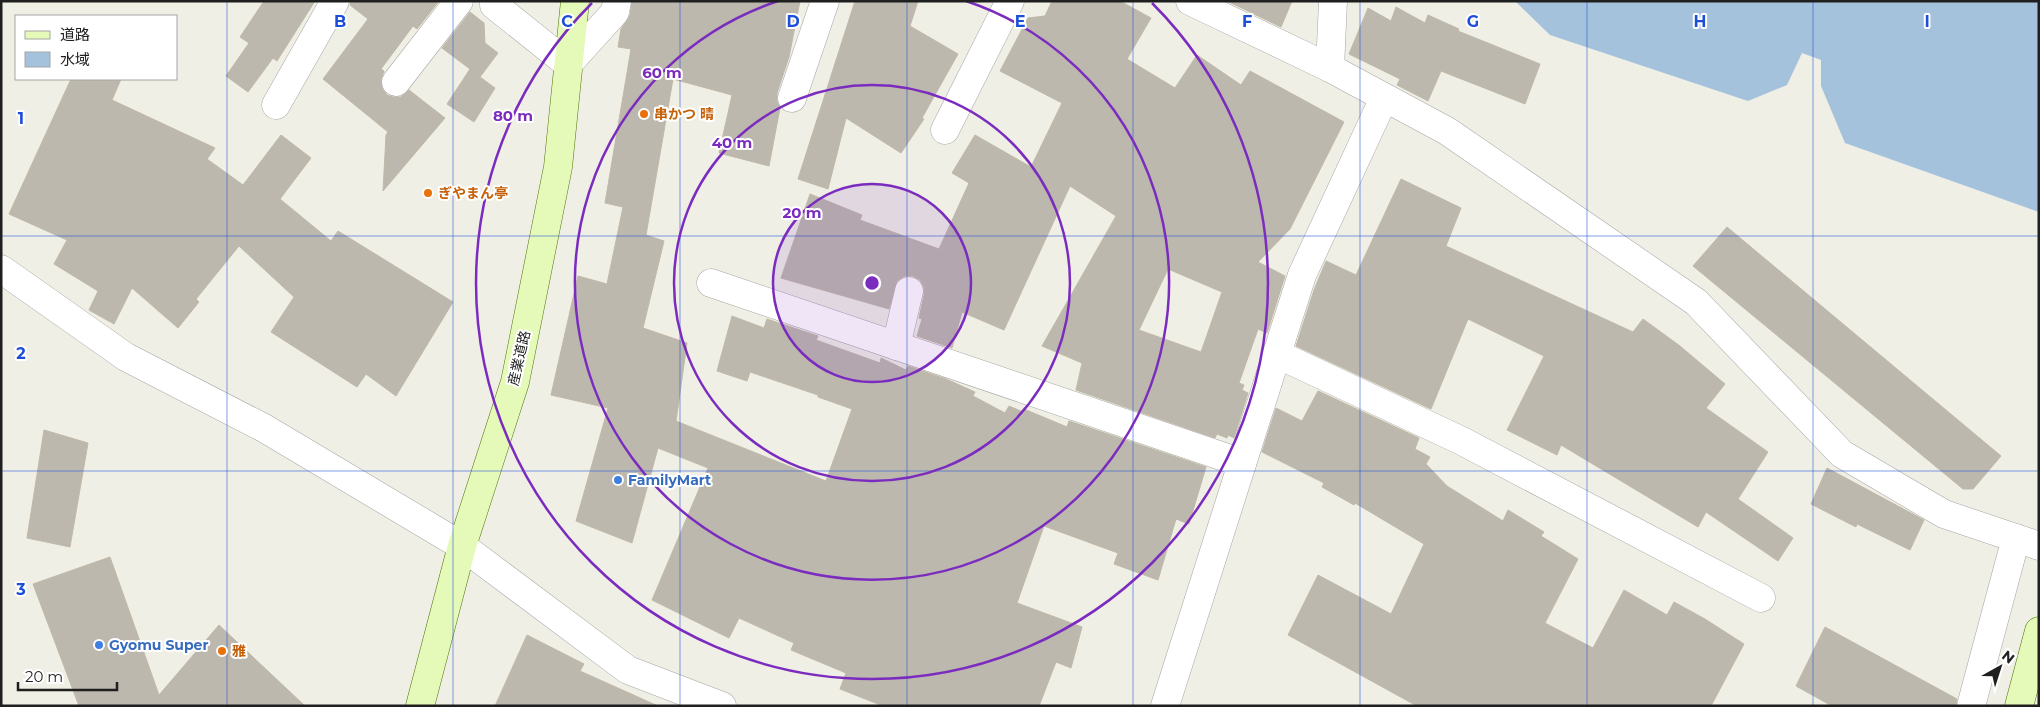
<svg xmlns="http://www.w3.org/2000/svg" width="2040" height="707" font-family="Montserrat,'Noto Sans JP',sans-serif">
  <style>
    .water { fill: #a5c2dd }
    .building { fill: #bcb8ae; stroke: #c1b9a7; fill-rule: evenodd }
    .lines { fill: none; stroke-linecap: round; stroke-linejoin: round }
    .street-casing { stroke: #a6a6a6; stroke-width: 29 }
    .secondary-casing { stroke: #4c7506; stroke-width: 29 }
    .street { stroke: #fff; stroke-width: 28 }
    .secondary { stroke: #e5f9b9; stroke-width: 28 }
    .grid { fill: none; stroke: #1d4ed8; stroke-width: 1; stroke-opacity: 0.55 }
    .ring { fill: none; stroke: #7b2cbf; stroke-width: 2.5 }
    .food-dot { fill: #e8710a; stroke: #fff; stroke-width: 2 }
    .shop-dot { fill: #3f7fe0; stroke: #fff; stroke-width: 2 }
    .labels { text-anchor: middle; stroke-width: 4; stroke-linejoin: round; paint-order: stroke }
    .food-label { font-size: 14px; font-weight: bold; fill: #c56008; stroke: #fff; text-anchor: start }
    .street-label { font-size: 14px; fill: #1f1f1f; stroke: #fff }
    .shop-label { font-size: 14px; font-weight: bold; fill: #366cbe; stroke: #fff; text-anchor: start }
    .grid-label { font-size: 16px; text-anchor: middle; font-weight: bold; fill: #1d4ed8; stroke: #fff; stroke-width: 4; stroke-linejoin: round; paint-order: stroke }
    .centre { fill: #7b2cbf; stroke: #fff; stroke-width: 2.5 }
    .ring-label { font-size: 15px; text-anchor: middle; font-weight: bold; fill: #7b2cbf; stroke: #fff; stroke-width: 4; stroke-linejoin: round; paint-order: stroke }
  </style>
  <rect width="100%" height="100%" fill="#efefe5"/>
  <polygon class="water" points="1515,1 2039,1 2039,212 1845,143 1821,86 1821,60 1802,53 1787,85 1748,101 1550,35"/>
  <g class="building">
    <polygon points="264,1 315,1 277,61 273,58 248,92 226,76 249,43 240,37"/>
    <polygon points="351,1 439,1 417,29 413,26 381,69 384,71 381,80 382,88 387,95 393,97 401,97 409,90 445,118 383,191 386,135 388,132 323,79 368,19 350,5"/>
    <polygon points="632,1 800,1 789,57 777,93 777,101 780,108 769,166 719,153 732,95 673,79 646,235 664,241 643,328 687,343 676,421 826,481 852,409 818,397 818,395 750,372 747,381 717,371 732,316 764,328 767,319 818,336 816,340 880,363 881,358 906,370 908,366 946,379 975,392 973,396 1005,413 1009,406 1023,412 1024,409 1067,427 1069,421 1206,467 1189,524 1176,519 1158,580 1114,564 1118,553 1044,526 1017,603 1082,627 1071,668 1056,662 1039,706 883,706 840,689 846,673 791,650 794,643 739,618 729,638 652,600 708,468 658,448 632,543 576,521 608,408 551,395 578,276 607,284 623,207 605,203 631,49 618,47 621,29 630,15"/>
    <polygon points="855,1 918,1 910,26 958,54 922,118 924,119 901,153 846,118 828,189 798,179"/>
    <path d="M1052 1H1120L1151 18 1127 59 1175 88 1197 55 1241 85 1250 71 1344 122 1290 229 1258 262 1285 276 1267 333 1258 329 1239 383 1244 385 1242 390 1248 393 1234 438 1228 435 1227 438 1217 434 1215 438 1076 390 1082 363 1042 346 1116 216 1070 186 1004 330 962 312 952 348 917 336 922 319 919 318 924 295V287L920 280 913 276H905L897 281 889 309 781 278 810 194 862 215 860 220 939 249 969 183 952 173 975 135 1031 167 1062 103 1000 71 1028 18 1045 16ZM1168 269 1222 292 1201 352 1139 330Z"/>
    <polygon points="1227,1 1292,1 1281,27"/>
    <polygon points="1396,7 1425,23 1428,15 1459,29 1458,31 1540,64 1525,104 1441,71 1428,101 1397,85 1400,79 1349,54 1368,8 1391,21"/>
    <polygon points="470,12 484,23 485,43 498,53 480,77 495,88 474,122 447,104 470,69 442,48"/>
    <polygon points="71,79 121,79 112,100 215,148 207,159 243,185 281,135 311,158 280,199 331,241 338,231 453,302 396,396 366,374 357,387 271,332 294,297 239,246 196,299 199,302 178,328 132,288 114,324 89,310 98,291 54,264 67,240 9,214"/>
    <polygon points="1401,179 1461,208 1446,246 1633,332 1643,319 1680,346 1725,384 1706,408 1768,452 1738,499 1793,538 1778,561 1706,512 1698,527 1561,445 1557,455 1507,430 1544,356 1468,319 1431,409 1296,346 1314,290 1326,261 1356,275"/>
    <polygon points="1727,227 2001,456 1973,489 1963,489 1693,266"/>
    <polygon points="1318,391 1419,438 1415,449 1430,457 1426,464 1447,486 1503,521 1508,510 1544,532 1541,536 1578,559 1545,623 1593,648 1624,590 1667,615 1674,602 1705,619 1744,644 1711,706 1417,706 1288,635 1318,575 1391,614 1424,544 1355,503 1354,505 1322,487 1324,483 1262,452 1276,408 1302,421"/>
    <polygon points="44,430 88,443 70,547 27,538"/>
    <polygon points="1827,468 1924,520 1910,550 1857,524 1856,527 1811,504"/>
    <polygon points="110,557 159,695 219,625 305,706 79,706 33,584"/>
    <polygon points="1825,627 1957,699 1956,706 1832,706 1796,686"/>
    <polygon points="527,635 584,664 580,671 658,706 495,706"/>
  </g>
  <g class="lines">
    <g class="street-casing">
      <g id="street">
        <polyline points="494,1 494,5 568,64 615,12 617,1"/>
        <polyline points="1190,1 1330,68 1447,131 1696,302 1842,454 1944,514 2039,546"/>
        <polyline points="1330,68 1333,1"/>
        <polyline points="396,82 459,1"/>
        <polyline points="792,98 825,1"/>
        <polyline points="276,105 335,1"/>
        <polyline points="945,130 1010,1"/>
        <polyline points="1,269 126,357 264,428 462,546 628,670 722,706"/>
        <polyline points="711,283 1242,463"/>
        <polyline points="896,346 909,291"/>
        <polyline points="1277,354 1462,441 1761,598"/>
        <polyline points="1165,706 1302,275 1384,98"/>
        <polyline points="1971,706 2016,538"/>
      </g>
    </g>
    <g class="secondary-casing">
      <g id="secondary">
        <polyline points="420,706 462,546 515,382 558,167 575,1"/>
        <polyline points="2019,706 2039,631"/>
      </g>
    </g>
    <use href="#street" class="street"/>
    <use href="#secondary" class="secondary"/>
  </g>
  <path class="grid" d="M227 1V706M453 1V706M680 1V706M907 1V706M1133 1V706M1360 1V706M1587 1V706M1813 1V706M1 236H2039M1 471H2039"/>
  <circle cx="872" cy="283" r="99" fill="#7b2cbf" fill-opacity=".12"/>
  <g class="ring">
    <circle cx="872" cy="283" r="99"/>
    <circle cx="872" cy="283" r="198"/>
    <path d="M966 1A297 297 0 1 1 778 1"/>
    <path d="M1152 3A396 396 0 1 1 592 3"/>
  </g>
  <g class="food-dot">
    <circle cx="644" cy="114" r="5"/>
    <circle cx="428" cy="193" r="5"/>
    <circle cx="222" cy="651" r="5"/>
  </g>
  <g class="shop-dot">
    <circle cx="618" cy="480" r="5"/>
    <circle cx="99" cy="645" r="5"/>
  </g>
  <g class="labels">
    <g class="food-label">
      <text x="654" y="119">串かつ 晴</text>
      <text x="438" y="198">ぎやまん亭</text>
      <text x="232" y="656">雅</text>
    </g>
    <g class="street-label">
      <text transform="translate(519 358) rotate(-77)" y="5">産業道路</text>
    </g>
    <g class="shop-label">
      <text x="628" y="485">FamilyMart</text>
      <text x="109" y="650">Gyomu Super</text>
    </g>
  </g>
  <g class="grid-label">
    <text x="340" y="27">B</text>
    <text x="567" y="27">C</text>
    <text x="793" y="27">D</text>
    <text x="1020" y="27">E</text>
    <text x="1247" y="27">F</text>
    <text x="1473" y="27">G</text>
    <text x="1700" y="27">H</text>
    <text x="1927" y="27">I</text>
    <text x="21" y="124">1</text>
    <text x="21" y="359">2</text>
    <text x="21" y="595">3</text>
  </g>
  <circle cx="872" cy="283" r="8" class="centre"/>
  <g class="ring-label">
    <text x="662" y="78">60 m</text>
    <text x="513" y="121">80 m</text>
    <text x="732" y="148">40 m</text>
    <text x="802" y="218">20 m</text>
  </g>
  <rect width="2040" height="707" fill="none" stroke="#1f1f1f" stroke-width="5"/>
  <rect x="15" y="15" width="162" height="65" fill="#ffffff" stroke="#a5a5a5"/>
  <rect x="25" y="31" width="25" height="8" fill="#e5f9b9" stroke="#a5a5a5"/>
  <text x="60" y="40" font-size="15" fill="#1f1f1f">道路</text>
  <rect x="25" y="52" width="25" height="15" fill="#a5c2dd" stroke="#a5a5a5"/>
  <text x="60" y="65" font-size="15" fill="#1f1f1f">水域</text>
  <g transform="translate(2000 667) rotate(39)" stroke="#ffffff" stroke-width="4" paint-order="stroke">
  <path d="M0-4L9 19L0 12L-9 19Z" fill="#1f1f1f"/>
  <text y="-8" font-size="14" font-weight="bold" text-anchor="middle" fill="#1f1f1f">N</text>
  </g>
  <path d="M18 682v8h99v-8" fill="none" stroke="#1f1f1f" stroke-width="2.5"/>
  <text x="25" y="682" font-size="15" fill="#1f1f1f" stroke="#ffffff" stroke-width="4" paint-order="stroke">20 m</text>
</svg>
